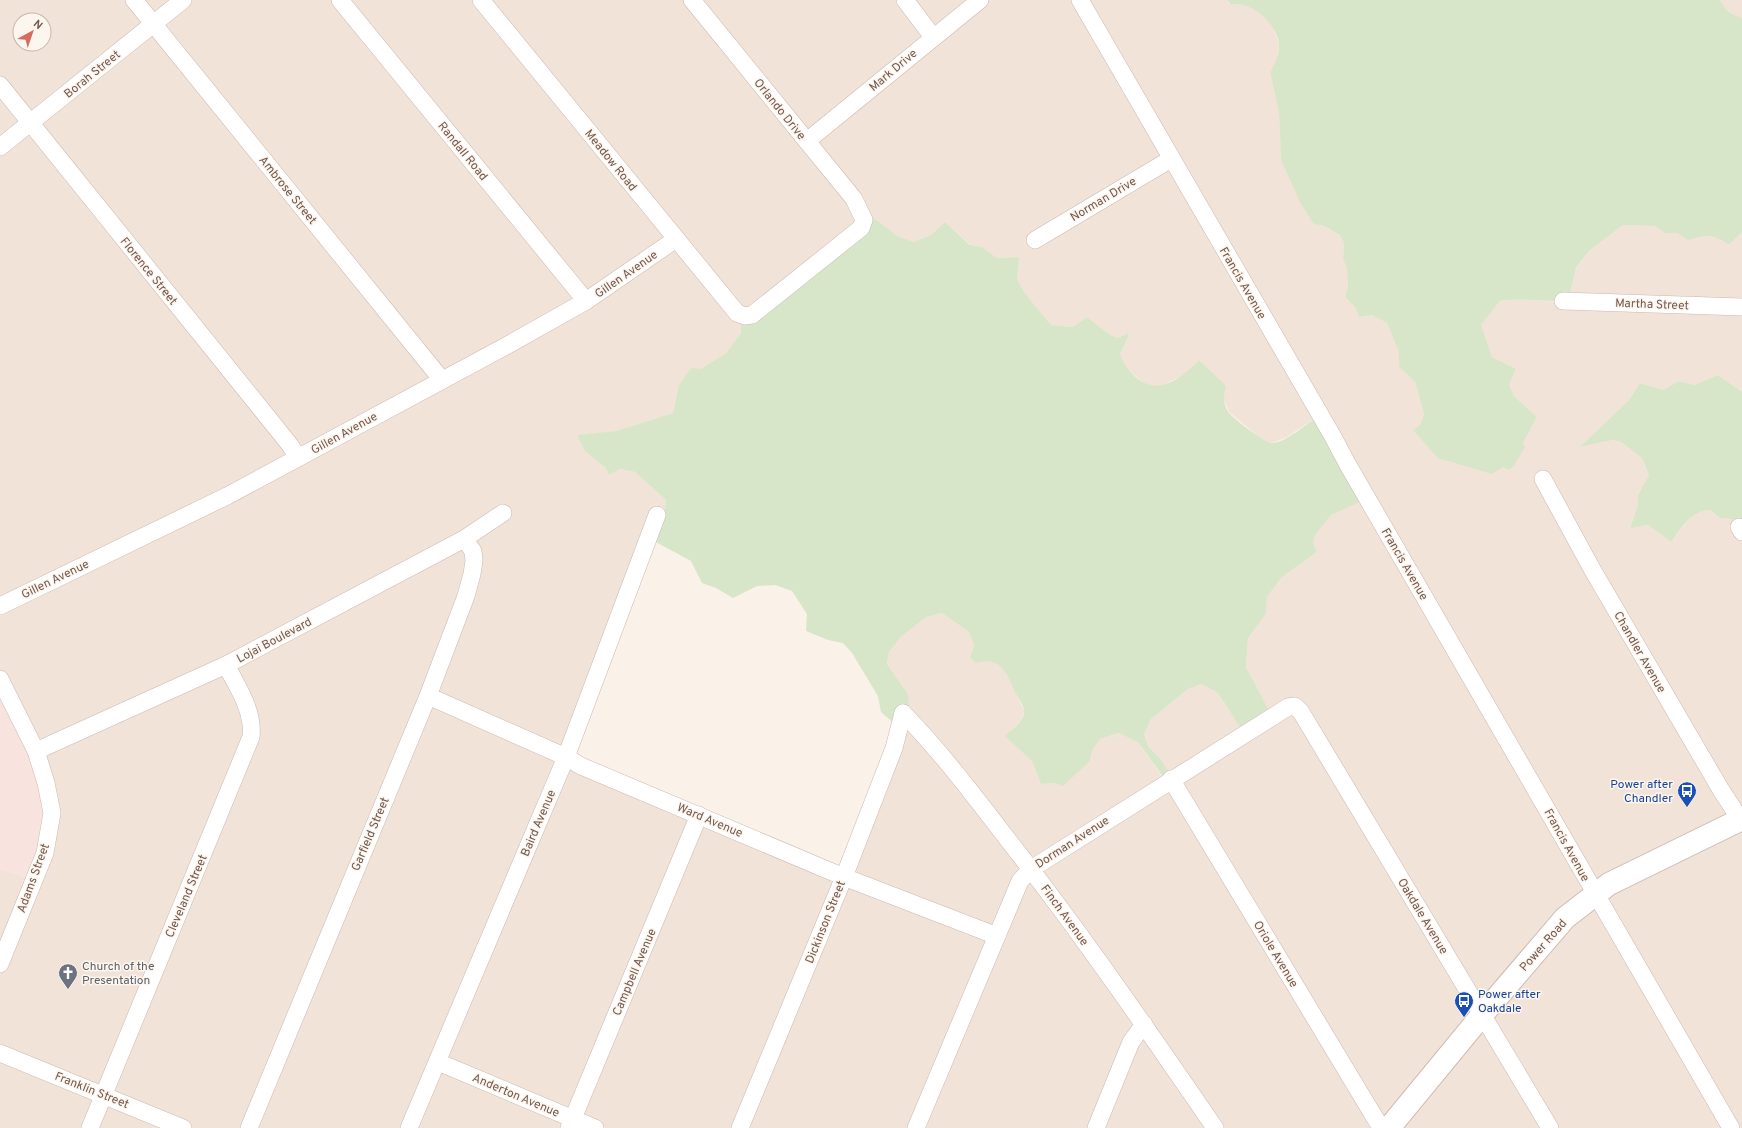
<svg xmlns="http://www.w3.org/2000/svg" width="1742" height="1128" font-family="Overpass,sans-serif">
  <style>
    .residential { fill: #f1e3d8; fill-rule: evenodd }
    .commercial { fill: #f9e3de }
    .green { fill: #d7e6c8 }
    .lines { fill: none; stroke-linecap: round; stroke-linejoin: round }
    .minor-casing { stroke: #cbb9b0; stroke-width: 18 }
    .secondary-casing { stroke: #cfbbb1; stroke-width: 24 }
    .minor { stroke: #fff; stroke-width: 17 }
    .secondary { stroke: #fff; stroke-width: 22 }
    .labels { text-anchor: middle; stroke-width: 3; stroke-linejoin: round; paint-order: stroke }
    .street-label { font-size: 12px; fill: #71584f; stroke: #fdf6ee }
    .transit-label { font-size: 12px; fill: #164399; stroke: #fdf6ee; text-anchor: end }
    .worship-label { font-size: 12px; fill: #5b616d; stroke: #fdf6ee; text-anchor: start }
  </style>
  <rect width="100%" height="100%" fill="#faf1e8"/>
  <g class="residential">
    <path d="M0 0H1227L1229 4 1252 5 1272 24 1279 44 1277 61 1270 72 1279 113 1281 160 1322 225 1340 235 1344 244 1343 259 1347 269 1348 287 1345 297 1355 307 1359 317 1372 315 1387 323 1399 352V367L1415 382 1424 414 1420 425 1413 430 1479 469 1492 474 1523 443 1537 417 1514 396 1509 384 1516 369 1492 357 1484 336 1481 325 1500 301 1513 299 1560 302 1569 300 1576 269 1589 251 1623 225 1655 226 1665 233H1677L1688 240 1706 234 1717 237 1729 245 1742 232V392L1718 375 1694 385 1679 381 1663 390 1640 383 1629 400 1580 447 1613 440 1621 442 1642 458 1649 475 1638 495V504L1630 527 1648 525 1671 542 1693 514 1700 511 1709 510 1720 518 1742 520V1128H0ZM20 20H44V44H20ZM873 217 897 236 914 242 931 235 945 222 971 245 982 247 997 258 1019 257 1017 279 1024 292 1051 325 1073 327 1087 317 1110 335 1118 338 1128 333 1129 337 1120 354 1124 366 1146 385 1159 387 1185 374 1199 360 1223 397 1229 412 1264 441 1272 443 1287 437 1318 416 1365 500 1331 515 1315 535 1313 543 1317 552 1282 577 1267 597 1266 614 1248 638 1246 667 1273 718 1245 735 1218 693 1201 684 1188 689 1151 719 1144 734 1148 746 1160 758 1167 784 1139 743 1120 733 1100 739 1092 751 1090 761 1055 783 1041 784 1032 761 1006 736 1021 720 1024 711 1005 669 995 662 985 660 975 663 970 657 974 645 969 632 942 613 926 617 901 637 889 652 887 664 908 694 839 876 562 760 654 539 665 510 666 500 635 472 620 469 609 475 605 467 577 436 616 431 673 413 679 385 726 353 741 333Z"/>
    <polygon points="1720,0 1742,0 1742,18 1736,17 1723,6"/>
  </g>
  <polygon class="commercial" points="0,689 14,716 51,813 34,880 1,870 0,871"/>
  <g class="green">
    <path d="M1227 0H1720C1724 9 1733 16 1742 18V232L1729 245C1712 233 1708 234 1688 240L1677 233H1665L1655 226 1623 225 1589 251 1576 268 1569 300C1546 303 1523 297 1500 301L1481 325 1492 357 1516 369 1509 384 1514 396 1537 417 1523 443 1525 447 1513 467 1509 470 1503 467 1492 474 1438 458 1413 430 1420 425 1424 414 1415 382 1399 367V352L1387 323 1372 315 1359 317 1355 307 1345 297 1348 287 1347 269 1343 259 1344 244 1340 235 1322 225 1314 224 1301 204 1281 160 1279 113 1270 72C1275 63 1279 57 1279 46 1279 26 1252 0 1231 5Z"/>
    <path d="M865 217H873L897 236 914 242 931 235 945 222 970 245 982 247 997 258 1019 257 1017 279 1024 292 1051 325 1073 327 1087 317 1110 335 1118 338 1128 333 1129 336 1120 354C1124 366 1129 371 1138 379 1160 396 1182 377 1199 360L1226 386C1223 395 1223 405 1229 413 1234 419 1265 443 1272 443 1285 443 1307 424 1318 416L1365 500 1331 515 1315 535 1313 543 1317 552 1282 577 1267 597 1266 614 1248 638 1246 667 1273 718 1245 735 1218 693 1201 684 1188 689 1151 719 1144 734 1148 746 1160 758 1173 780 1168 784 1139 743 1119 733 1100 739 1092 751 1090 761 1063 786 1055 783 1041 784 1032 761 1005 736C1012 729 1024 722 1024 711 1024 706 1019 699 1016 694 1007 674 1002 655 975 663L970 657 974 645 969 632 942 613 926 617 901 637 889 652 887 664 908 694 910 726 904 732 881 712 878 696 852 653 843 643 828 640 806 631 807 614 792 591 775 585 757 586 733 598 716 588 702 583 691 561 654 541 665 510 666 500 635 472 620 469 609 475 605 467 585 451 577 435 616 431 673 413 679 385 691 368 701 369 726 353 741 333V318Z"/>
    <path d="M1718 375 1742 392V520L1720 518 1710 510C1690 511 1683 527 1671 542L1648 525 1630 528 1638 504V495L1649 475 1642 458 1621 442 1613 440 1580 447 1629 400 1640 383 1663 390 1679 381 1694 385Z"/>
  </g>
  <g class="lines">
    <g class="minor-casing">
      <g id="minor">
        <polyline points="134,0 442,380"/>
        <polyline points="340,0 586,301"/>
        <polyline points="481,0 737,313 745,316 752,315 861,228 864,220 854,199 692,0"/>
        <polyline points="905,0 933,37"/>
        <polyline points="1080,0 1332,435 1348,465 1731,1128"/>
        <polyline points="0,85 290,445 298,458"/>
        <polyline points="807,141 980,0"/>
        <polyline points="0,147 183,0"/>
        <polyline points="1035,240 1171,159"/>
        <polyline points="1563,301 1742,307"/>
        <polyline points="1543,479 1592,569 1721,790 1742,822"/>
        <polyline points="1739,527 1742,532"/>
        <polyline points="0,606 227,496 506,346 586,301 676,239"/>
        <polyline points="0,679 36,751 46,783 52,813 45,853 0,964"/>
        <polyline points="428,696 566,757 581,766 844,877 997,936"/>
        <path d="M903 713C940 751 972 793 1005 836 1079 930 1147 1029 1215 1128"/>
        <polyline points="36,751 226,665 464,539 503,513"/>
        <polyline points="1171,779 1381,1128"/>
        <polyline points="0,1053 183,1128"/>
        <polyline points="438,1062 595,1128"/>
        <path d="M90 1128 251 737C254 711 238 688 226 665"/>
        <polyline points="249,1128 428,696 466,596 472,574 474,561 473,551 464,539"/>
        <polyline points="409,1128 566,757 657,515"/>
        <polyline points="569,1128 699,815"/>
        <polyline points="740,1128 844,877 894,748 903,713"/>
        <polyline points="916,1128 1020,881 1031,869 1288,707 1295,706 1301,712 1550,1128"/>
        <polyline points="1096,1128 1131,1042 1144,1024"/>
      </g>
    </g>
    <g class="secondary-casing">
      <polyline id="secondary" points="1389,1128 1482,1015 1565,918 1609,884 1742,819"/>
    </g>
    <use href="#minor" class="minor"/>
    <use href="#secondary" class="secondary"/>
  </g>
  <defs>
    <g id="bus-pin" transform="scale(1)"><path d="M0 17L-7.5 6A9.5 9.5 0 1 1 7.5 6Z" fill="#1a4fb4" stroke="#fdf6ee"/><path d="M-5-6H5V4H4V6H2V4H-2V6H-4V4H-5ZM-3.5-4V0h7V-4ZM-3.5 1.2v1.5H-2V1.2ZM2 1.2v1.5H3.5V1.2Z" fill="#fff"/></g>
    <g id="church-pin" transform="scale(1)"><path d="M0 17L-7.5 6A9.5 9.5 0 1 1 7.5 6Z" fill="#6b7280" stroke="#fdf6ee"/><path d="M-1.2-6h2.4v3.5h3.3v2.4h-3.3V6h-2.4V-.1h-3.3v-2.4h3.3Z" fill="#fff"/></g>
  </defs>
  <g fill-rule="evenodd">
    <use href="#bus-pin" x="1687" y="791"/>
    <use href="#church-pin" x="68" y="973"/>
    <use href="#bus-pin" x="1464" y="1001"/>
  </g>
  <g class="labels">
    <g class="street-label">
      <text transform="translate(893 70) rotate(-40)" y="4">Mark Drive</text>
      <text transform="translate(92 74) rotate(-39)" y="4">Borah Street</text>
      <text transform="translate(780 109) rotate(51)" y="4">Orlando Drive</text>
      <text transform="translate(463 151) rotate(51)" y="4">Randall Road</text>
      <text transform="translate(611 160) rotate(51)" y="4">Meadow Road</text>
      <text transform="translate(288 190) rotate(51)" y="4">Ambrose Street</text>
      <text transform="translate(1103 199) rotate(-31)" y="4">Norman Drive</text>
      <text transform="translate(149 271) rotate(51)" y="4">Florence Street</text>
      <text transform="translate(626 274) rotate(-35)" y="4">Gillen Avenue</text>
      <text transform="translate(1243 283) rotate(60)" y="4">Francis Avenue</text>
      <text transform="translate(1652 304) rotate(2)" y="4">Martha Street</text>
      <text transform="translate(344 433) rotate(-29)" y="4">Gillen Avenue</text>
      <text transform="translate(1405 564) rotate(60)" y="4">Francis Avenue</text>
      <text transform="translate(55 579) rotate(-26)" y="4">Gillen Avenue</text>
      <text transform="translate(274 640) rotate(-28)" y="4">Lojai Boulevard</text>
      <text transform="translate(1640 652) rotate(60)" y="4">Chandler Avenue</text>
      <text transform="translate(710 820) rotate(23)" y="4">Ward Avenue</text>
      <text transform="translate(538 823) rotate(-67)" y="4">Baird Avenue</text>
      <text transform="translate(370 834) rotate(-67)" y="4">Garfield Street</text>
      <text transform="translate(1072 842) rotate(-33)" y="4">Dorman Avenue</text>
      <text transform="translate(1567 845) rotate(61)" y="4">Francis Avenue</text>
      <text transform="translate(33 878) rotate(-70)" y="4">Adams Street</text>
      <text transform="translate(186 896) rotate(-67)" y="4">Cleveland Street</text>
      <text transform="translate(1065 915) rotate(54)" y="4">Finch Avenue</text>
      <text transform="translate(1423 916) rotate(59)" y="4">Oakdale Avenue</text>
      <text transform="translate(825 922) rotate(-68)" y="4">Dickinson Street</text>
      <text transform="translate(1543 945) rotate(-49)" y="4">Power Road</text>
      <text transform="translate(1276 954) rotate(59)" y="4">Oriole Avenue</text>
      <text transform="translate(634 972) rotate(-67)" y="4">Campbell Avenue</text>
      <text transform="translate(92 1090) rotate(22)" y="4">Franklin Street</text>
      <text transform="translate(516 1095) rotate(23)" y="4">Anderton Avenue</text>
    </g>
    <g class="transit-label">
      <text x="1673" y="788">Power after<tspan x="1673" dy="14">Chandler</tspan></text>
      <text x="1478" y="998" text-anchor="start">Power after<tspan x="1478" dy="14">Oakdale</tspan></text>
    </g>
    <g class="worship-label">
      <text x="82" y="970">Church of the<tspan x="82" dy="14">Presentation</tspan></text>
    </g>
  </g>
  <g transform="translate(32 32) rotate(40)"><circle r="19" fill="#fdf6ee" stroke="#c5b7ae"/>
  <path d="M0-3L7 15L0 10L-7 15Z" fill="#d56c5d"/>
  <text y="-6" font-size="11" font-weight="bold" text-anchor="middle" fill="#71584f">N</text>
  </g>
</svg>
